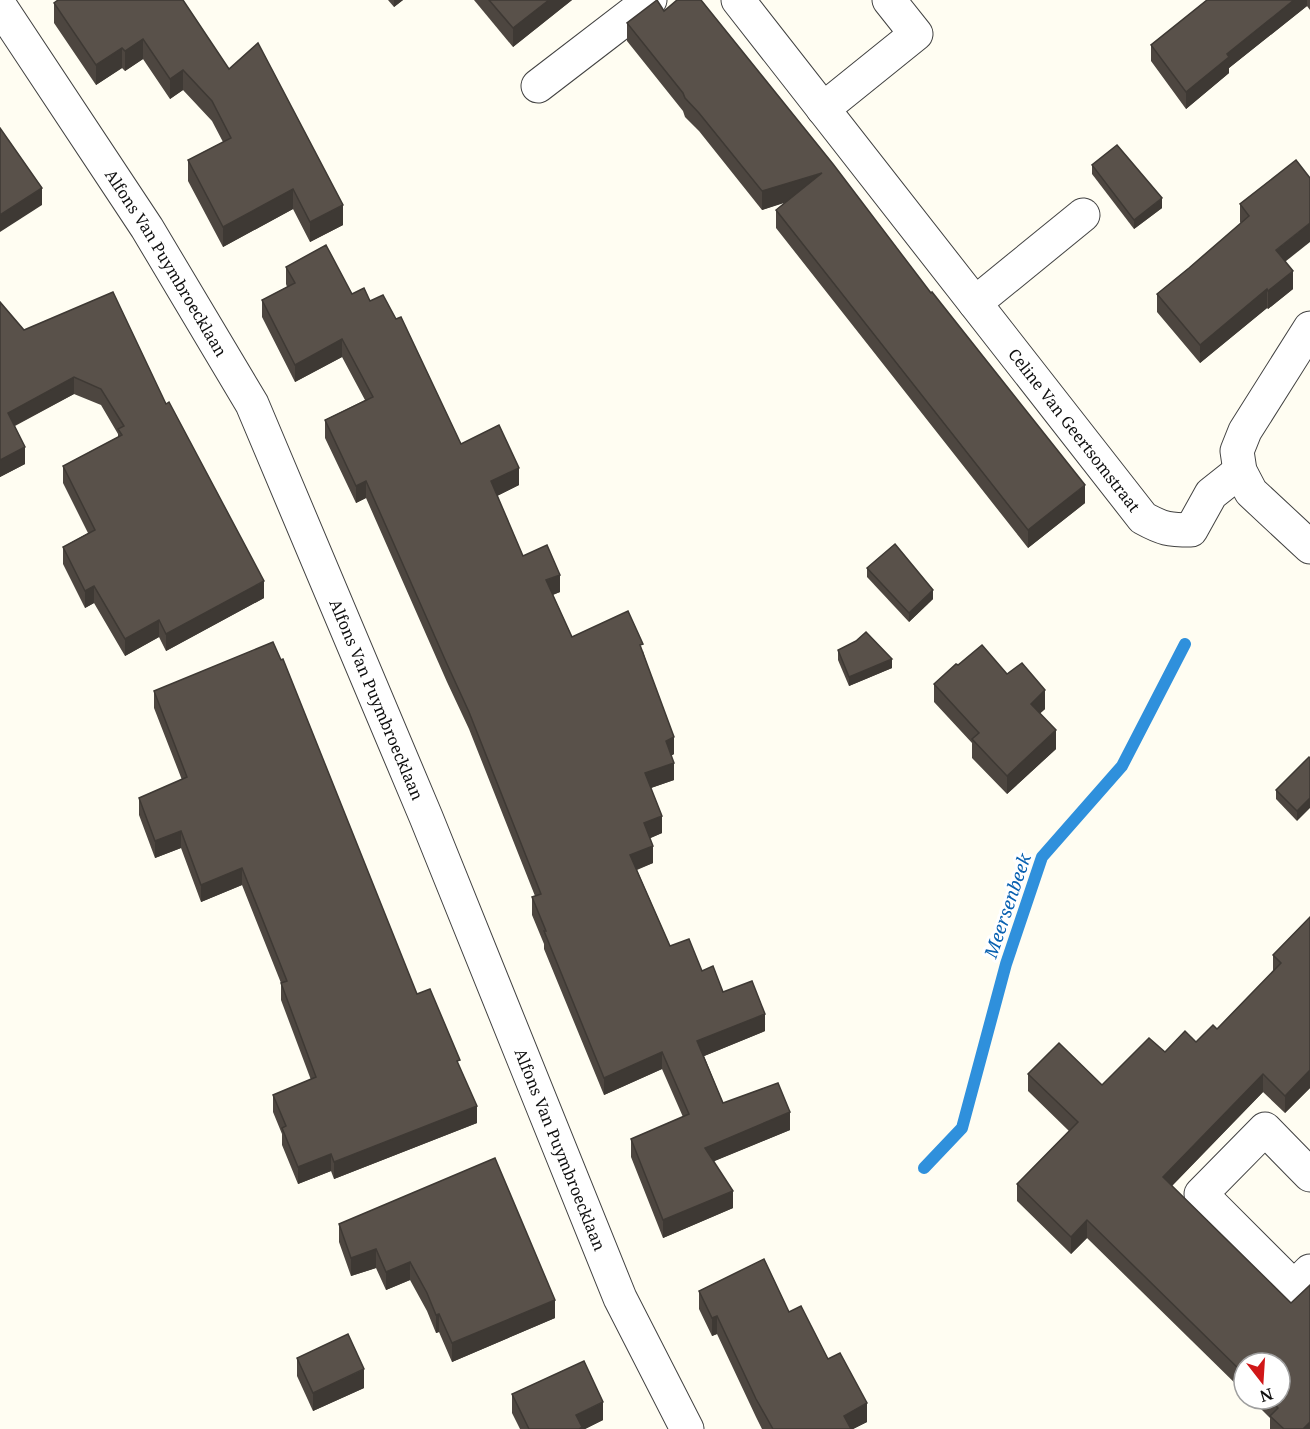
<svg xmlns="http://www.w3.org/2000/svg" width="1310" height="1429" font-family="'Noto Serif',serif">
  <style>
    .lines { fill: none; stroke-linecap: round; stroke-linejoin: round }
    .stream { stroke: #2f90dc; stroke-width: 12 }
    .minor-casing { stroke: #424242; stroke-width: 35 }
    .minor { stroke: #fff; stroke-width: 33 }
    .wall { fill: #4d4640 }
    .shaded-wall { fill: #3e3934 }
    .building { fill: #59514a; stroke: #3e3934; stroke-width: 1.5 }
    .labels { text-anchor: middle; stroke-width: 6; stroke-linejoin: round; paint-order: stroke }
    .street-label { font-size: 16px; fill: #0f0f0f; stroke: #fff }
    .water-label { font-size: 18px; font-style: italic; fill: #0961b1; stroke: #fff }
  </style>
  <rect width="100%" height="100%" fill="#fffdf2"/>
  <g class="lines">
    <polyline class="stream" points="924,1168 962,1128 1006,964 1042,857 1122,766 1185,644"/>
    <g class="minor-casing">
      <g id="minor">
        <path id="s1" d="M738 0 1143 518C1163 529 1169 530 1191 530L1211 494 1240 471"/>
        <path id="s2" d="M0 6 147 228 252 404 426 817 620 1298 687 1429"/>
        <polyline points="538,86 650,0"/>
        <polyline points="823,109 916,34 889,0"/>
        <polyline points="975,303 1083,215"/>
        <polyline points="1310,328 1245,431 1237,451 1240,471 1251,492 1310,547"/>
        <polyline points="1310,1175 1265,1129 1201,1194 1294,1287 1310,1271"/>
      </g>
    </g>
    <use href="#minor" class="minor"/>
  </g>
  <g class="wall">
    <polygon points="388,0 403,0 394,7"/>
    <polygon points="474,0 572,0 513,47"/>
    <polygon points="1207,0 1310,0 1310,10 1307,6 1229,68 1229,73 1186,109 1151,61 1151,45"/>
    <polygon points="54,3 229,69 343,225 310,242 293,209 223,247 188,181 188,160 223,142 212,121 183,90 170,99 143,59 125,71 122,68 96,85 54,23"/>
    <polygon points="664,11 1085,503 1028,548 776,228 776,210 785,202 762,210 699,131 685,117 683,111 627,41 627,23"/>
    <polygon points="1092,165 1162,208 1134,229 1092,174"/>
    <polygon points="1240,204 1285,261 1293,289 1268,309 1267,308 1200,363 1157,312 1157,294 1189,268 1241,224 1240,222"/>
    <polygon points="286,267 370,301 461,444 519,485 497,496 523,556 560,592 553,595 572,637 643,651 674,754 671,756 674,780 651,788 662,833 650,838 653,863 637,870 670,946 702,971 765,1031 704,1056 723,1103 790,1130 714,1161 733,1208 663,1238 631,1157 631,1139 683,1117 662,1069 604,1095 544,949 544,944 532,915 532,897 535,896 469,729 447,682 366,498 356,503 325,438 325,420 365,400 342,357 295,382 262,317 262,300 287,287 286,284"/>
    <polygon points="0,302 24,330 166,404 264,598 166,651 159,637 125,656 94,603 85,608 63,564 63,547 88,533 63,483 63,466 118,437 118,434 101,405 74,394 15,426 25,464 0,477"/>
    <polygon points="867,568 933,599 909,622 867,577"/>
    <polygon points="838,650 892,668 849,686 838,660"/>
    <polygon points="958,665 1007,674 1045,709 1040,713 1056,749 1007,794 972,758 972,743 934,702 934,684"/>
    <polygon points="154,691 417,994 460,1068 477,1123 334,1179 331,1171 298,1184 282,1145 282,1134 273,1112 273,1095 311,1080 281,1000 281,983 242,885 201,902 181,848 155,858 139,815 139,798 182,780 154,708"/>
    <polygon points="1309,757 1297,821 1276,799 1276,790"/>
    <polygon points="1310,917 1310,1088 1285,1113 1263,1092 1172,1186 1310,1429 1270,1429 1270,1418 1251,1399 1280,1399 1244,1363 1244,1392 1087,1238 1071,1254 1017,1201 1017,1184 1069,1131 1028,1091 1028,1074 1102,1085 1165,1052 1196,1042 1217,1029 1273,972 1273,955"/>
    <polygon points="339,1224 555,1318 452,1362 439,1332 436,1333 427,1311 410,1280 386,1290 376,1268 351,1276 339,1242"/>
    <polygon points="699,1291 789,1312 828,1359 867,1422 853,1429 762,1429 756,1417 717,1334 712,1336 699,1309"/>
    <polygon points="297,1358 364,1388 313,1411 297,1376"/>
    <polygon points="512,1394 603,1420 585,1429 520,1429 512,1413"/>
  </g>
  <g class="shaded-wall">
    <polygon points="394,0 403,0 394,7"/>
    <polygon points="549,0 572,0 513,47 513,28"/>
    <polygon points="1294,0 1307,0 1307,6 1229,68 1229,73 1186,109 1186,92 1227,54"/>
    <polygon points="143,39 143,59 125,71 125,51"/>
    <polygon points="122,48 122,68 96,85 96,65"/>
    <polygon points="183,70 183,90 170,99 170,79"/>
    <polygon points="822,173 822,191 762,210 762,191"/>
    <polygon points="42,188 42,205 0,232 0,215"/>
    <polygon points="293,189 293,209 223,247 223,227"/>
    <polygon points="1162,198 1162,208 1134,229 1134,220"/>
    <polygon points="343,205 343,225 310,242 310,222"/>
    <polygon points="1310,223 1310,242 1276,269 1276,250"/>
    <polygon points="1293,271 1293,289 1268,309 1268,291"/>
    <polygon points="1267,289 1267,308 1200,363 1200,345"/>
    <polygon points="342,339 342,357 295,382 295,365"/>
    <polygon points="74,377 74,394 8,429 8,413"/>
    <polygon points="25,447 25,464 0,477 0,460"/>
    <polygon points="519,468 519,485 491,499 491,481"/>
    <polygon points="366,481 366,498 356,503 356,486"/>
    <polygon points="1085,485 1085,503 1028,548 1028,530"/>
    <polygon points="560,575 560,592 546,597 546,580"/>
    <polygon points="264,581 264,598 166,651 166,634"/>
    <polygon points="94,586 94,603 85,608 85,591"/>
    <polygon points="933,590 933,599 909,622 909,613"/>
    <polygon points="159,620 159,637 125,656 125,639"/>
    <polygon points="892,659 892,668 849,686 849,677"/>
    <polygon points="1045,690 1045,709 1031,722 1031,704"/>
    <polygon points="1056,730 1056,749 1007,794 1007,776"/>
    <polygon points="674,737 674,754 666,758 666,741"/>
    <polygon points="674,763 674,780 645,790 645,773"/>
    <polygon points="1310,798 1310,808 1297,821 1297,811"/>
    <polygon points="662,816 662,833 644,841 644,823"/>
    <polygon points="181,831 181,848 155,858 155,841"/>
    <polygon points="653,846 653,863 630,872 630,855"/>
    <polygon points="242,868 242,885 201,902 201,885"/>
    <polygon points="765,1014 765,1031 697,1059 697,1041"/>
    <polygon points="662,1052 662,1069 604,1095 604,1078"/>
    <polygon points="1310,1070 1310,1088 1285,1113 1285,1096"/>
    <polygon points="1263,1074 1263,1092 1163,1195 1163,1177"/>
    <polygon points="477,1106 477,1123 334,1179 334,1162"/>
    <polygon points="790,1112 790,1130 705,1165 705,1148"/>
    <polygon points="331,1154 331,1171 298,1184 298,1167"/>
    <polygon points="733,1191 733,1208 663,1238 663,1220"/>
    <polygon points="1087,1220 1087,1238 1071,1254 1071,1237"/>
    <polygon points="376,1249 376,1268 351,1276 351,1258"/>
    <polygon points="410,1262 410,1280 386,1290 386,1272"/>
    <polygon points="555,1300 555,1318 452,1362 452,1343"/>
    <polygon points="439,1314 439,1332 436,1333 436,1315"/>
    <polygon points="717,1316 717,1334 712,1336 712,1318"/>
    <polygon points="364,1369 364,1388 313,1411 313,1393"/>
    <polygon points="603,1402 603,1420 585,1429 576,1429 576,1415"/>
    <polygon points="867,1403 867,1422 853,1429 844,1429 844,1416"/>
    <polygon points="1310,1422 1310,1429 1303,1429"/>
  </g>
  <g class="building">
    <polygon points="58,0 183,0 229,69 258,43 343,205 310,222 293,189 223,227 188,160 231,138 212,101 183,70 170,79 143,39 125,51 122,48 96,65 54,3"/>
    <polygon points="489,0 549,0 513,28"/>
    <polygon points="657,0 664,11 677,0 701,0 833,164 931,293 932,292 1085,485 1028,530 776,210 822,173 762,191 699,113 685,98 683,93 627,23"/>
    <polygon points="1207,0 1294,0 1227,54 1229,57 1186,92 1151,45"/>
    <polygon points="0,128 42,188 0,215"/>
    <polygon points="1117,145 1162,198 1134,220 1092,165"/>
    <polygon points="1296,160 1310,178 1310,223 1276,250 1293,271 1268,291 1267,289 1200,345 1157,294 1189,268 1249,216 1240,204"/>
    <polygon points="326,245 352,294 364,288 370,301 383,295 396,319 401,317 461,444 499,425 519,468 491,481 523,556 547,545 560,575 546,580 572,637 628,611 643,644 640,645 674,737 666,741 674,763 645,773 662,816 644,823 653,846 630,855 670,946 689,939 702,971 713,966 723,992 752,981 765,1014 697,1041 723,1103 778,1083 790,1112 705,1148 733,1191 663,1220 631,1139 689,1114 662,1052 604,1078 544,931 546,931 532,897 541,894 469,712 447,664 366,481 356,486 325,420 373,397 342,339 295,365 262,300 295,283 286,267"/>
    <polygon points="113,292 166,404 169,402 264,581 166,634 159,620 125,639 94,586 85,591 63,547 95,530 63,466 122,435 118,429 124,426 101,389 74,377 8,413 25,447 0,460 0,302 24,330"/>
    <polygon points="895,544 933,590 909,613 867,568"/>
    <polygon points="866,632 892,659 849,677 838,650 856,641"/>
    <polygon points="273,642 281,660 283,659 417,994 430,989 460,1060 457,1061 477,1106 334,1162 331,1154 298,1167 282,1128 286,1126 273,1095 316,1077 281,983 287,981 242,868 201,885 181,831 155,841 139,798 187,777 154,691"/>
    <polygon points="982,645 1007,674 1022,663 1045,690 1031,704 1056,730 1007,776 972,739 979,733 934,684 956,664 958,665"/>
    <polygon points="1309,757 1310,758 1310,798 1297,811 1276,790"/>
    <polygon points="1310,917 1310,1070 1285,1096 1263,1074 1163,1177 1291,1303 1310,1285 1310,1422 1303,1429 1284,1429 1270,1416 1278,1408 1269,1399 1280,1399 1280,1363 1244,1363 1244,1374 1087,1220 1071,1237 1017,1184 1078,1122 1028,1074 1059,1043 1102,1085 1149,1038 1165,1052 1185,1031 1196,1042 1213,1025 1217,1029 1281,963 1273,955"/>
    <polygon points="495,1158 555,1300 452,1343 439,1314 436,1315 427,1293 410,1262 386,1272 376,1249 351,1258 339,1224"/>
    <polygon points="764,1259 789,1312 801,1306 828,1359 840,1353 867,1403 844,1416 851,1429 773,1429 756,1399 717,1316 712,1318 699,1291"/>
    <polygon points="348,1334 364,1369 313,1393 297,1358"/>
    <polygon points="584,1361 603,1402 576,1415 582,1427 579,1429 529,1429 512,1394"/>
  </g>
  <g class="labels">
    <g class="street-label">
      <text dy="6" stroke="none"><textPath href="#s2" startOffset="306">Alfons Van Puymbroecklaan</textPath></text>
      <text dy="6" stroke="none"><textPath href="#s1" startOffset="546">Celine Van Geertsomstraat</textPath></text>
      <text dy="6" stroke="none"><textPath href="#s2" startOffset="792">Alfons Van Puymbroecklaan</textPath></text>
      <text dy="6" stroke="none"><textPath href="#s2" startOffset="1278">Alfons Van Puymbroecklaan</textPath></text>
    </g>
    <g class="water-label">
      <text transform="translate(1008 906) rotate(-71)" y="6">Meersenbeek</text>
    </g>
  </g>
  <g transform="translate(1262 1381) rotate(163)"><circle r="28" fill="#ffffff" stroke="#9f9f9f" stroke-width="1.5"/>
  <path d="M0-4.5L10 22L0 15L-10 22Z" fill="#d01718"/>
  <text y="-9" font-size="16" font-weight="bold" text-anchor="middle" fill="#0f0f0f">N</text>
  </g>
</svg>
